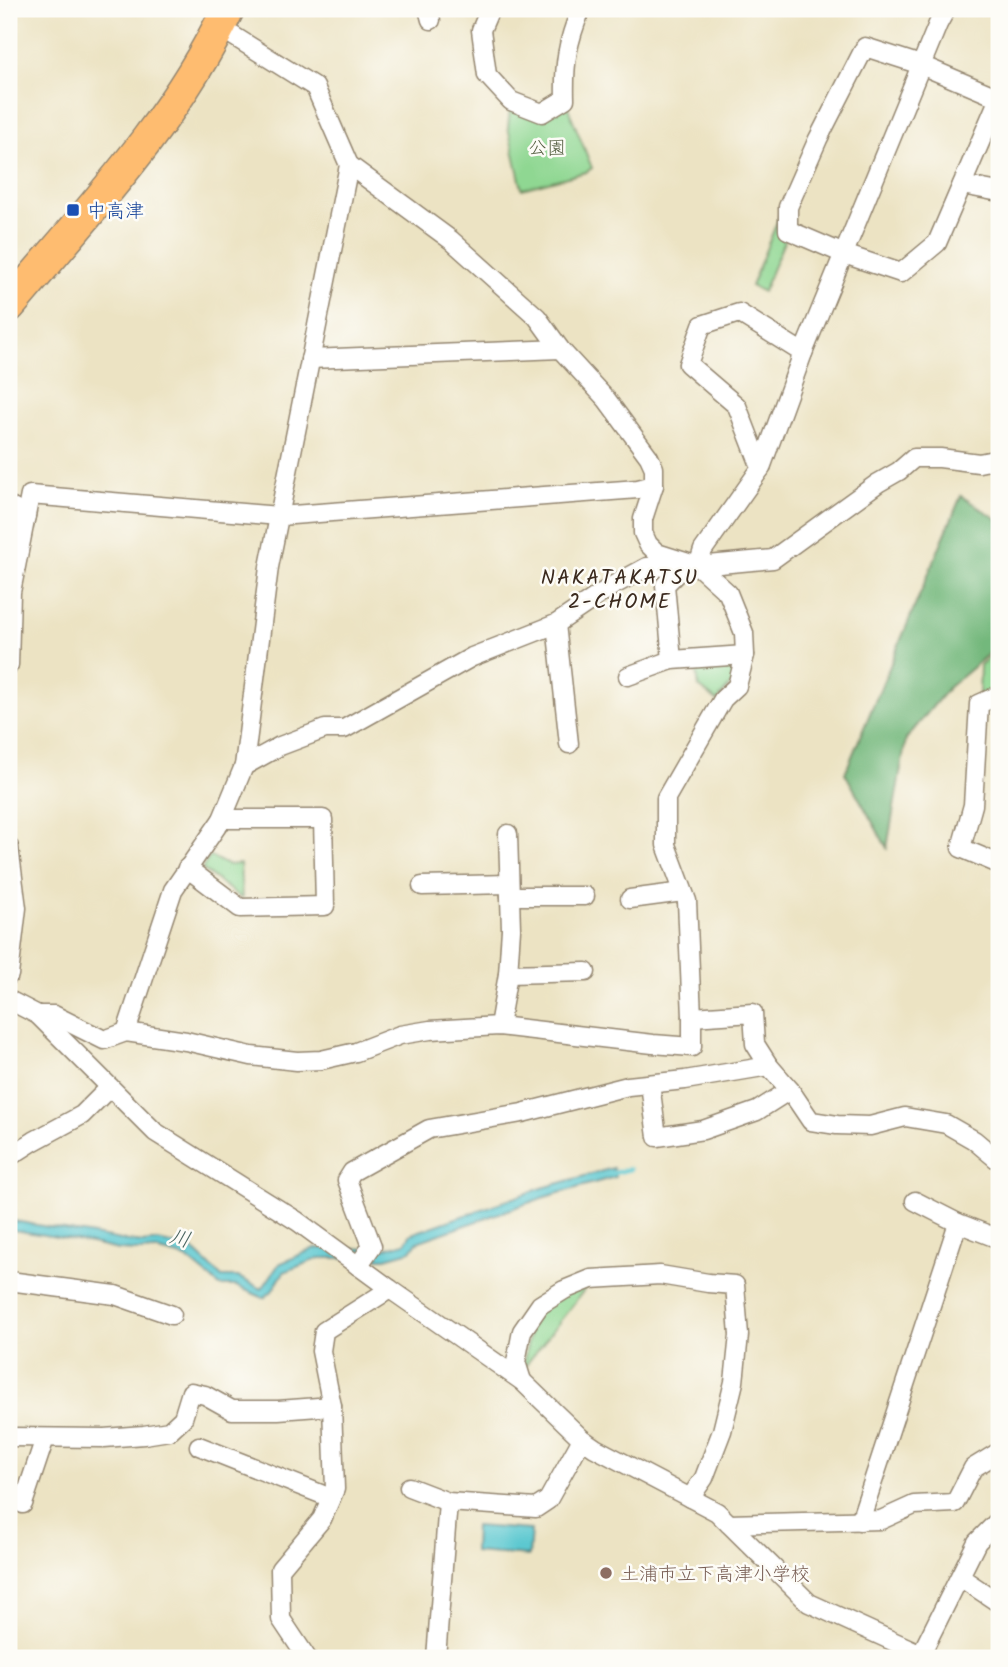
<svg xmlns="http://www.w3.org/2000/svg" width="1008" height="1667" font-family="Kalam,'Klee One',sans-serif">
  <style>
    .green { fill: #8fd792; stroke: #658058; stroke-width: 2 }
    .forest { fill: #73b87c; stroke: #57714d; stroke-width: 2 }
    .water { fill: #5bc8d0; stroke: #4b7977; stroke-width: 2 }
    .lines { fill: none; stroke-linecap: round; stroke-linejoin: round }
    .stream { stroke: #5bc8d0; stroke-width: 4.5 }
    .street-casing { stroke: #948670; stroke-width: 21 }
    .highway-casing { stroke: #948670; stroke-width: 35 }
    .street { stroke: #fff; stroke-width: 18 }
    .highway { stroke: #febc70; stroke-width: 32 }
    .transit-dot { fill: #1a4fb4; stroke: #fdfcf7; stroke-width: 2.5 }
    .education-dot { fill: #8d6e63; stroke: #fdfcf7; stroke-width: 2.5 }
    .labels { text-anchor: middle; stroke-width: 5; stroke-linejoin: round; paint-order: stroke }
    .park-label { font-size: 19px; fill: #545e41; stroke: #fdfcf7 }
    .transit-label { font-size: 19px; fill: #164399; stroke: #fdfcf7; text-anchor: start }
    .education-label { font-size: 19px; fill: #785e54; stroke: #fdfcf7; text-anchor: start }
    .neighbourhood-label { font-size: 21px; letter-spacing: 2px; fill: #3b2a1e; stroke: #fdfcf7 }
    .water-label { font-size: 21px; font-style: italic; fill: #46615c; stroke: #fdfcf7 }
  </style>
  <rect width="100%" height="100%" fill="#fdfcf7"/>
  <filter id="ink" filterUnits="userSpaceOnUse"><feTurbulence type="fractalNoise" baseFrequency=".0143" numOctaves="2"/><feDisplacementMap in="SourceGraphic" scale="14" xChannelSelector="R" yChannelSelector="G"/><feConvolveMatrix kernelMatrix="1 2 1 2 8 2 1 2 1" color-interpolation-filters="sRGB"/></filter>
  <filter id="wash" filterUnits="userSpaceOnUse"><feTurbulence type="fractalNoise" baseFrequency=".00686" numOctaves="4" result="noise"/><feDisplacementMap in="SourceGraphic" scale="28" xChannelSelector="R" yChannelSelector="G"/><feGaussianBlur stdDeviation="1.57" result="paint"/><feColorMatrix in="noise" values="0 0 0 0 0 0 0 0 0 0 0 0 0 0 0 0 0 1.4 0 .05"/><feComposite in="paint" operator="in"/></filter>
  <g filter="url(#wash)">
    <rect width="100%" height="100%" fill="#ece3c3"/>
    <g class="green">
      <polygon points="565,100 592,168 586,172 522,189 508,127 511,101 541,114"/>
      <polygon points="784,205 785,239 763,292 751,286"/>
      <polygon points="999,649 999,691 979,699 980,665"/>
      <polygon points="740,659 732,683 717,701 699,687 695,661"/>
      <polygon points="210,856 227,865 240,864 242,899 202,869"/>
      <polygon points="588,1285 522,1370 536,1302"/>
    </g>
    <polygon class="forest" points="961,496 999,520 999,645 948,688 906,739 887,848 845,773"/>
    <g class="water">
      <polygon points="613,1168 615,1177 545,1197 417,1242 411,1251 386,1258 319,1258 284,1272 272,1291 264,1298 236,1286 220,1286 186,1258 156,1250 140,1251 119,1250 63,1238 13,1230 14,1221 121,1240 143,1243 158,1241 192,1249 222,1277 238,1277 262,1289 279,1264 315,1248 383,1249 405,1243 411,1234 542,1188"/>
      <polygon points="475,1526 531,1530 529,1556 474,1552"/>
    </g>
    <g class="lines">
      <g class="stream">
        <polyline points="610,1174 630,1169"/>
        <polyline points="9,1225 20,1227"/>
      </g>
    </g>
  </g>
  <g filter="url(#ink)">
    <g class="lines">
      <g class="street-casing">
        <g id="street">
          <polyline points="428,9 431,20"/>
          <path d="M490 9 481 30 487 75 511 101 542 113 565 99C564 63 567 43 581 9"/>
          <polygon points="865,47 921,65 999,98 937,243 901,273 844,254 788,230 788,207 818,139"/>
          <polyline points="349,165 451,240 537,317 560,349 607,400 649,457 654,468 654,485 643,519 643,533 648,544 657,553 698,566 728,593 744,633 745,655 737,686 723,699 666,798 666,845 687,901 692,1017 753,1013 755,1044 769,1066 685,1080 628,1086 522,1113 429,1129 352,1172 347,1180 372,1246 358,1266"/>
          <polyline points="962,185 999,192"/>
          <polyline points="310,359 560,349"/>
          <polyline points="761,468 737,406 688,364 702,325 739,313 803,353"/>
          <polyline points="9,506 26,516"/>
          <polyline points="698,566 703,550 761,468 803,353 938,24 946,9"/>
          <polyline points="556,624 569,744"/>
          <polyline points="672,660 665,585 684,566"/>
          <polyline points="9,665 11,592 30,495 279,516 638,489 654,485"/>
          <polyline points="628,676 672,660 745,655"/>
          <polyline points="999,695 979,704 973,805 961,848 999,864"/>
          <polyline points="244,766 280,746 325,729 344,729 472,657 556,624 612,586 647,567 698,566 773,559 878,483 899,471 914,458 940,458 979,463 999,459"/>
          <polyline points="9,847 17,908 9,975"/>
          <polyline points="187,868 240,908 325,906 323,819 222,819"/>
          <polyline points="422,886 509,884"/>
          <polyline points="510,896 585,896"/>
          <polyline points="630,899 683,892"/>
          <polyline points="508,974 586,972"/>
          <polyline points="9,1000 38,1015 155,1132 297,1221 390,1289 522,1381 582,1439 595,1448 717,1512 809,1603 921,1654 927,1658"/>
          <polyline points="38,1015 54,1015 104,1040 126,1032 186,1041 251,1056 297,1061 321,1060 356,1052 400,1035 430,1030 499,1026 653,1044 692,1047 692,1017"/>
          <polyline points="499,1026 508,974 511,929 508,834"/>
          <polyline points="126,1032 173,890 222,819 244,766 269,567 349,165 315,87 219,27"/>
          <polyline points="650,1084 657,1137 703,1130 757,1111 790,1090 769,1066"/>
          <polyline points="790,1090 811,1121 837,1125 870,1126 905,1117 946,1124 974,1140 999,1161"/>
          <polyline points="9,1157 34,1141 82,1115 110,1087"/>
          <polyline points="958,1223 999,1239"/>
          <polyline points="9,1281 115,1295 172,1315"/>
          <polyline points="522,1381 516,1362 522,1331 540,1305 564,1290 591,1279 660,1275 708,1283 735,1285 739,1335 734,1382 722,1431 704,1478 690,1498"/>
          <polyline points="9,1437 104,1438 144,1435 169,1431 183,1418 191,1392 205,1395 232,1410 278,1410 332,1406"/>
          <polyline points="199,1446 331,1498"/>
          <polyline points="409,1487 448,1502 536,1508 548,1500 582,1439"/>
          <polyline points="23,1504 45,1438"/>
          <polyline points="860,1521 958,1223 915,1201"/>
          <polyline points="729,1524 881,1520 914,1505 955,1503 973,1468 999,1452"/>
          <polyline points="960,1577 999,1603"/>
          <polyline points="921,1654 977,1542 999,1520"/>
          <polyline points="307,1658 281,1619 280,1569 322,1519 335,1489 332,1406 321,1351 324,1331 390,1289"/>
          <polyline points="436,1658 448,1502"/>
        </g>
      </g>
      <g class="highway-casing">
        <path id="highway" d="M9 306C88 212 175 121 228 9"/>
      </g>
      <use href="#street" class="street"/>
      <use href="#highway" class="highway"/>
    </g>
  </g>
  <rect class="transit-dot" x="66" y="203" width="14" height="14" rx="3.5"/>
  <circle class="education-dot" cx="606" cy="1573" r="7"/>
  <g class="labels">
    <g class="park-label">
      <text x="547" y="154">公園</text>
    </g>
    <g class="transit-label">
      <text x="87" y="217">中高津</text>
    </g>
    <g class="education-label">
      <text x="620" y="1580">土浦市立下高津小学校</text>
    </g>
    <g class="neighbourhood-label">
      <text x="620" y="584">NAKATAKATSU<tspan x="620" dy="24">2-CHOME</tspan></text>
    </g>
    <g class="water-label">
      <text transform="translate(180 1238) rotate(15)" y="7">川</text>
    </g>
  </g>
  <rect width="1008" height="1667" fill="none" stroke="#fdfcf7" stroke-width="35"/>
</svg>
